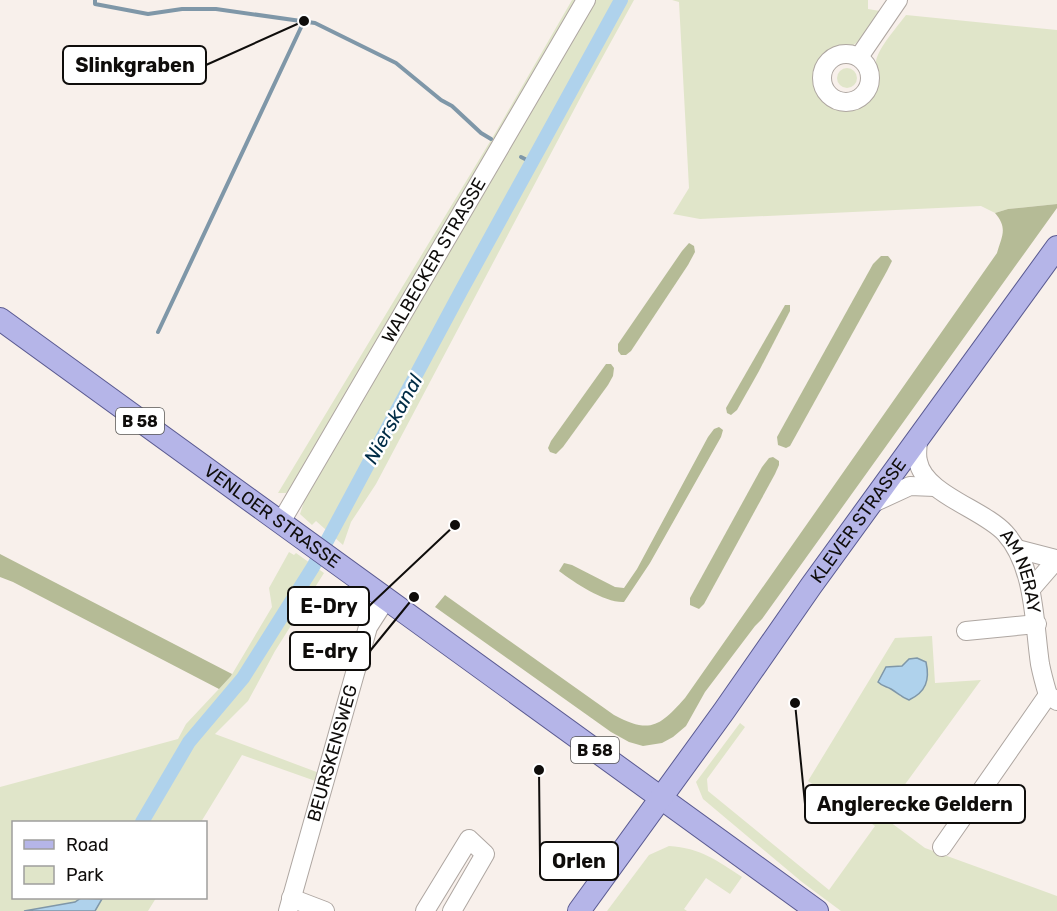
<svg xmlns="http://www.w3.org/2000/svg" width="1057" height="911" font-family="Rubik,sans-serif">
  <style>
    .green { fill: #e0e5c9; fill-rule: evenodd }
    .forest { fill: #b5bb96 }
    .water { fill: #afd2ec; stroke: #7f97a8; stroke-width: 1.5 }
    .lines { fill: none; stroke-linecap: round; stroke-linejoin: round }
    .stream { stroke: #7f97a8; stroke-width: 4 }
    .canal { stroke: #afd2ec; stroke-width: 14 }
    .minor-casing { stroke: #aea6a1; stroke-width: 20 }
    .major-casing { stroke: #5a5a91; stroke-width: 24 }
    .minor { stroke: #fff; stroke-width: 18 }
    .major { stroke: #b5b5e8; stroke-width: 22 }
    .labels { text-anchor: middle; stroke-width: 5; stroke-linejoin: round; paint-order: stroke }
    .shield { fill: #fff; stroke: #575654; stroke-width: 1.5 }
    .shield-label { font-size: 16px; font-weight: bold; fill: #0f0d0b }
    .street-label { font-size: 18px; fill: #0f0d0b; stroke: #fff }
    .water-label { font-size: 20px; font-style: italic; fill: #002c46; stroke: #fff }
    .leader { fill: none; stroke: #0f0d0b; stroke-width: 2 }
    .callout-dot { fill: #0f0d0b; stroke: #fff; stroke-width: 2 }
    .callout { fill: #fff; stroke: #0f0d0b; stroke-width: 2 }
    .callout-label { font-size: 20px; text-anchor: middle; font-weight: bold; fill: #0f0d0b }
  </style>
  <rect width="100%" height="100%" fill="#f8f0eb"/>
  <g class="green">
    <polygon points="572,0 580,0 295,484 286,493 278,493 497,130"/>
    <polygon points="596,0 634,0 585,89 376,484 351,522 343,545 316,521 312,525 300,514 308,489"/>
    <path d="M672 0H868V9L880 11C873 21 865 36 855 44 842 54 824 45 817 71 809 102 848 123 869 100 883 85 872 76 876 61 879 47 897 27 906 15L1057 30V204L1008 209 995 213 981 206 700 219 673 214 689 188 679 2Z"/>
    <circle cx="847" cy="78" r="10"/>
    <polygon points="289,552 294,555 296,553 324,573 275,651 248,701 215,734 322,774 321,783 242,755 201,822 14,822 14,898 81,898 75,902 24,911 0,911 0,787 178,739 186,724 231,676 272,607 269,588"/>
    <path d="M932 636 935 683 981 680 882 816 925 848 1057 896V911H841L802 882 703 799 696 782 740 723 745 727 707 779 708 791 829 890 875 826 808 781 895 638ZM917 658 926 662 901 697 890 687C896 675 902 660 917 658Z"/>
    <path d="M669 846C701 848 716 860 742 877L730 894 706 878 684 909 687 911H607L649 855Z"/>
    <polygon points="101,898 156,898 148,911 95,911 102,899"/>
  </g>
  <g class="forest">
    <path d="M1057 204V208L762 619 755 626 705 692 686 726 673 737 662 743 643 746 629 742 611 732 435 607 445 595 614 715C650 734 659 727 685 698L997 253C1002 236 1008 228 995 213L1008 209Z"/>
    <polygon points="689,243 694,246 695,252 688,265 631,351 626,355 621,355 618,351 618,344 682,251"/>
    <polygon points="881,256 888,256 892,261 887,271 790,446 786,448 778,445 777,437 873,264"/>
    <polygon points="785,305 790,305 790,311 759,371 737,410 731,415 727,413 726,408"/>
    <polygon points="606,364 611,364 614,368 613,376 608,385 563,447 556,454 550,452 548,448 551,441"/>
    <path d="M719 427 723 430 721 437 650 563 624 602C605 603 575 583 559 571L564 563 572 565 615 587 624 588 637 569 708 437 714 429Z"/>
    <polygon points="773,457 779,461 779,465 775,474 704,604 699,609 690,605 690,598 762,467 769,458"/>
    <polygon points="0,554 232,674 231,676 219,689 13,582 0,577"/>
  </g>
  <g class="water">
    <path d="M917 658 926 662C930 680 926 692 909 700 901 697 898 693 891 689 886 686 883 687 878 682L886 667 902 666 909 659Z"/>
    <polygon points="81,898 102,899 95,911 24,911 75,902"/>
  </g>
  <g class="lines">
    <g class="stream">
      <polyline points="95,0 95,4 148,14 182,9 216,9 315,23 396,63 441,100 452,106 481,133 491,139"/>
      <polyline points="521,157 531,162"/>
      <polyline points="158,332 304,21"/>
    </g>
    <polyline class="canal" points="142,822 189,742 243,678 313,567 461,291 621,0"/>
    <g class="minor-casing">
      <g id="minor">
        <circle cx="846" cy="78" r="24"/>
        <polyline points="859,57 898,0"/>
        <path id="s1" d="M918 439C918 446 916 454 918 461 924 494 983 509 1005 533 1035 566 1034 623 1040 664 1042 674 1045 685 1048 695L1057 701"/>
        <polyline points="871,504 910,486 935,487"/>
        <path id="s2" d="M281 522 586 0"/>
        <polyline points="1017,549 1056,559"/>
        <polyline points="1031,589 1057,559"/>
        <polyline points="966,631 1037,624"/>
        <polyline points="942,847 1048,695"/>
        <polyline points="291,898 325,911"/>
        <path id="s3" d="M288 911 368 627 386 599"/>
        <polyline points="425,911 469,839 485,854 452,911"/>
      </g>
    </g>
    <g class="major-casing">
      <g id="major">
        <path id="s4" d="M0 319 817 911"/>
        <path id="s5" d="M579 911 724 711 811 586 1057 247"/>
      </g>
    </g>
    <use href="#minor" class="minor"/>
    <use href="#major" class="major"/>
  </g>
  <g class="labels">
    <g class="shield">
      <rect x="116" y="408" width="48" height="26" rx="4.5"/>
      <rect x="571" y="737" width="48" height="26" rx="4.5"/>
    </g>
    <g class="shield-label">
      <text x="140" y="427">B 58</text>
      <text x="595" y="756">B 58</text>
    </g>
    <g class="street-label">
      <text dy="6" stroke="none"><textPath href="#s2" startOffset="303">WALBECKER STRASSE</textPath></text>
      <text dy="6" stroke="none"><textPath href="#s4" startOffset="336">VENLOER STRASSE</textPath></text>
      <text dy="6" stroke="none"><textPath href="#s5" startOffset="480">KLEVER STRASSE</textPath></text>
      <text dy="6" stroke="none"><textPath href="#s1" startOffset="180">AM NERAY</textPath></text>
      <text dy="6" stroke="none"><textPath href="#s3" startOffset="164">BEURSKENSWEG</textPath></text>
    </g>
    <g class="water-label">
      <text transform="translate(393 419) rotate(-61)" y="7">Nierskanal</text>
    </g>
  </g>
  <path class="leader" d="M304 21L206 65M455 525L369 606M414 597L370 651M795 703L805 804M539 770L540 861"/>
  <g class="callout-dot">
    <circle cx="304" cy="21" r="6"/>
    <circle cx="455" cy="525" r="6"/>
    <circle cx="414" cy="597" r="6"/>
    <circle cx="795" cy="703" r="6"/>
    <circle cx="539" cy="770" r="6"/>
  </g>
  <g class="callout">
    <rect x="63" y="46" width="143" height="38" rx="6"/>
    <rect x="288" y="587" width="81" height="38" rx="6"/>
    <rect x="290" y="632" width="80" height="38" rx="6"/>
    <rect x="805" y="785" width="220" height="38" rx="6"/>
    <rect x="540" y="842" width="78" height="38" rx="6"/>
  </g>
  <g class="callout-label">
    <text x="135" y="72">Slinkgraben</text>
    <text x="329" y="613">E-Dry</text>
    <text x="330" y="658">E-dry</text>
    <text x="915" y="811">Anglerecke Geldern</text>
    <text x="579" y="868">Orlen</text>
  </g>
  <rect x="12" y="821" width="195" height="78" fill="#ffffff" stroke="#9f9e9d" stroke-width="1.5"/>
  <rect x="24" y="840" width="30" height="9" fill="#b5b5e8" stroke="#9f9e9d" stroke-width="1.5"/>
  <text x="66" y="851" font-size="18" fill="#0f0d0b">Road</text>
  <rect x="24" y="866" width="30" height="18" fill="#e0e5c9" stroke="#9f9e9d" stroke-width="1.5"/>
  <text x="66" y="881" font-size="18" fill="#0f0d0b">Park</text>
</svg>
